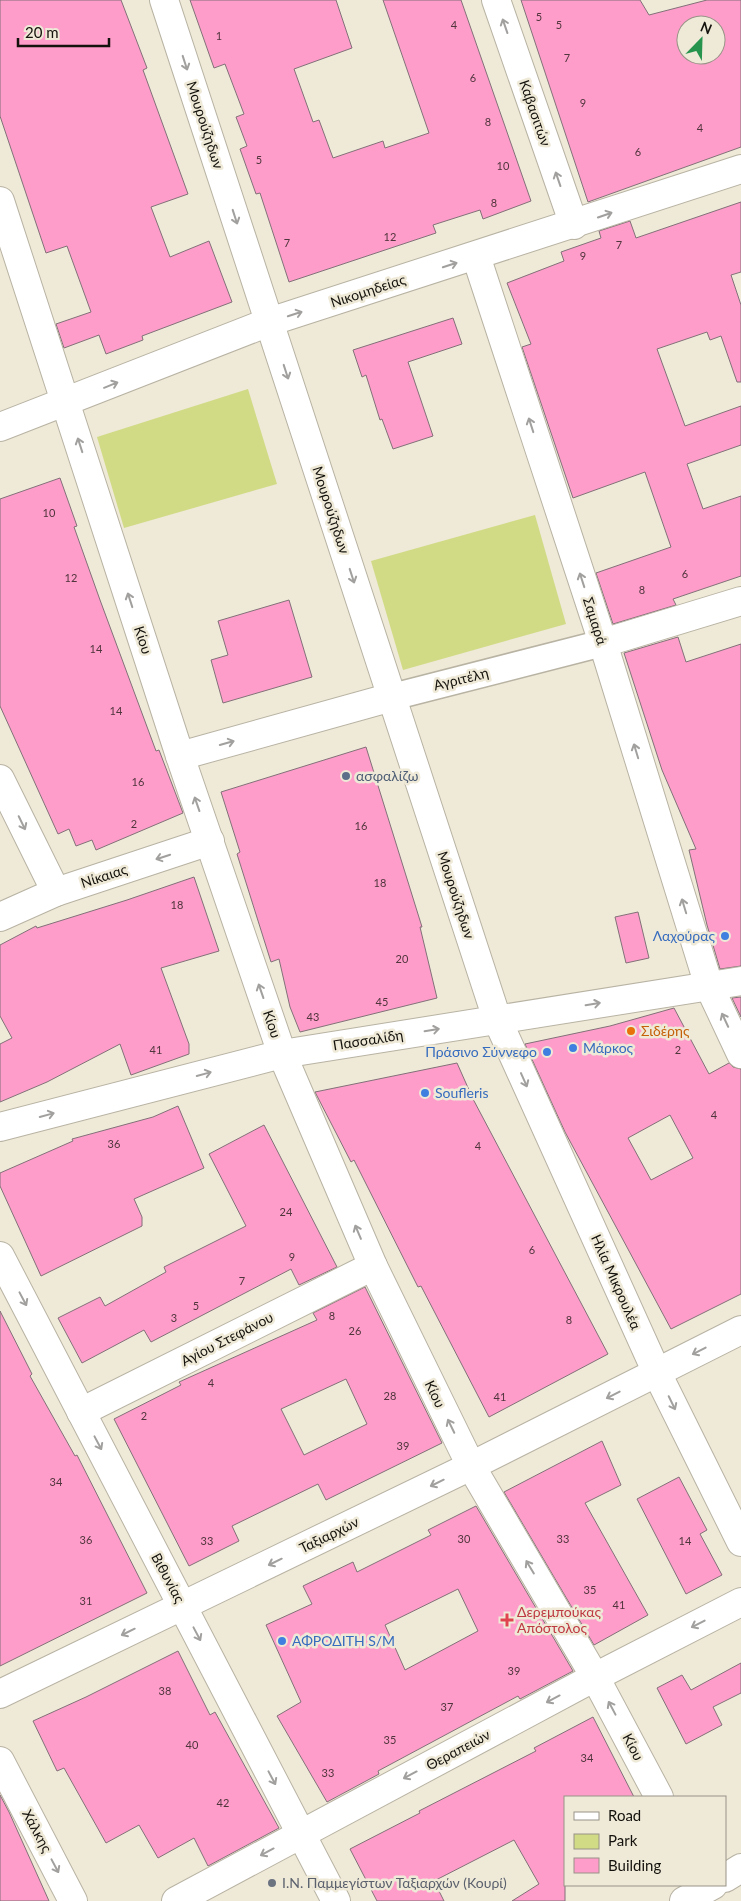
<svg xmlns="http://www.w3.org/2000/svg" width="741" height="1901" font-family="Lato,sans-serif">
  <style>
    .green { fill: #d1db85 }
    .building { fill: #ff9dca; stroke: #827178; fill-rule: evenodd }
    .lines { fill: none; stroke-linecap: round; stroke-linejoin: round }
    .pedestrian-casing { stroke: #b8b3a3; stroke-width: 29 }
    .minor-casing { stroke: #b8b3a3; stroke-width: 30 }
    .secondary-casing { stroke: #b8b3a3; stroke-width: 30 }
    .pedestrian { stroke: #fff; stroke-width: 26 }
    .minor { stroke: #fff; stroke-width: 28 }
    .secondary { stroke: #fff; stroke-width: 28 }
    .oneway { stroke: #a1a09e }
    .service-dot { fill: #5c6f8a; stroke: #efe9d8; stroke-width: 2 }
    .shop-dot { fill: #3f7fe0; stroke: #efe9d8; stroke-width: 2 }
    .food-dot { fill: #e8710a; stroke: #efe9d8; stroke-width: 2 }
    .health-dot { fill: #e0444e; stroke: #efe9d8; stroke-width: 2 }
    .worship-dot { fill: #6b7280; stroke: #efe9d8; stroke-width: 2 }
    .labels { text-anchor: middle; stroke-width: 5; stroke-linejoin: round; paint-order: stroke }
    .number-label { font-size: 11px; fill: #4f353c }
    .street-label { font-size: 14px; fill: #14120c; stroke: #efe9d8 }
    .service-label { font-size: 14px; fill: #4e5e75; stroke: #efe9d8; text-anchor: start }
    .shop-label { font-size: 14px; fill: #366cbe; stroke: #efe9d8; text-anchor: start }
    .food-label { font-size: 14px; fill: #c56008; stroke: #efe9d8; text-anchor: start }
    .health-label { font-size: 14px; fill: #be3a42; stroke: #efe9d8; text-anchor: start }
    .worship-label { font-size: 14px; fill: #5b616d; stroke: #efe9d8; text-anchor: start }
  </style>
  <rect width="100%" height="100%" fill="#efe9d8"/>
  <g class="green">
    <polygon points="248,389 277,484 124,528 97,437"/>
    <polygon points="535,515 566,624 403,670 371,561"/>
  </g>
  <g class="building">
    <polygon points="0,0 121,0 147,68 143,70 188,194 151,207 170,257 209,241 232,302 142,336 143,340 106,354 99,335 64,348 56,324 91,312 67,246 46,253 0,116"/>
    <polygon points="190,0 336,0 352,48 294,69 313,122 319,120 333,158 383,141 385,148 429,133 383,0 461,0 531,201 483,219 480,210 433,225 436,233 289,282 260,193 256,194 240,149 247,146 236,117 244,114 225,64 214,68"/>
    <path d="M521 0H640L649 15 707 0H741V147L588 202ZM686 25H716V55H686Z"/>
    <polygon points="741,202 741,272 731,275 741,305 741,382 737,382 721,336 710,340 707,332 657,349 685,426 741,406 741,445 687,464 703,509 741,496 741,576 673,599 676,605 613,624 596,573 671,547 645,472 573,498 522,347 531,344 507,283 564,261 561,252 601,238 599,231 630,221 636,238"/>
    <polygon points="453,318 462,344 408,362 433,436 393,449 382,419 380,420 366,375 362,377 353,350"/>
    <polygon points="60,478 77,526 74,527 100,600 156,751 159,750 183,813 96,850 92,840 76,846 69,829 58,834 0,706 0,499"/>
    <polygon points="289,600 312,677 223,703 211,660 228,655 218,621"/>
    <polygon points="678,637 686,662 741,644 741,966 720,969 707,925 689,850 696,849 662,770 624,653"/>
    <polygon points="366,747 422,927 420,927 437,998 300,1032 290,1007 279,959 271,962 237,854 240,852 221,792"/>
    <polygon points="194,877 219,951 161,968 189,1044 189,1054 131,1075 120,1044 47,1082 0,1102 0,1044 12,1038 0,1016 0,945 36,926 37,928 127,900"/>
    <polygon points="638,912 649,958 626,963 615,917"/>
    <polygon points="741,997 741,1017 732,998"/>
    <path d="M674 1008 709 1074 729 1063 733 1067 741 1069V1294L671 1329 565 1132 525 1044 610 1026ZM670 1115 693 1158 651 1180 628 1138Z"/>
    <polygon points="457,1063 473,1099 608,1354 489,1417 421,1286 418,1287 354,1160 351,1162 315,1092"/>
    <polygon points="178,1106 204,1168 134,1199 142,1217 142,1226 41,1276 0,1186 0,1173 73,1141 72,1139 153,1117"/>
    <polygon points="264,1125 337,1267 299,1285 291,1269 151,1342 144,1330 82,1363 58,1318 100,1297 105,1306 166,1272 164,1267 246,1226 209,1154"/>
    <path d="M365 1287 442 1443 326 1500 318 1484 232 1526 239 1541 189 1566 114 1419 181 1385 179 1382 317 1320 313 1313ZM346 1379 367 1424 304 1455 281 1409Z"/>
    <polygon points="0,1311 32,1374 30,1376 75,1456 77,1455 147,1593 0,1666"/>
    <polygon points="602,1441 621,1485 585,1503 648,1615 594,1645 504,1492"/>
    <polygon points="679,1477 707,1530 700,1534 722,1575 686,1594 637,1499"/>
    <path d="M476 1506 573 1671 520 1699 518 1696 378 1771 379 1774 327 1802 277 1716 301 1702 266 1625 312 1604 303 1586 353 1562 357 1572 431 1535 428 1530ZM458 1589 478 1631 405 1670 385 1625Z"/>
    <polygon points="178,1651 210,1715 215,1712 279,1828 208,1866 194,1838 158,1858 139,1825 106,1843 64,1768 57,1771 33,1721 86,1697"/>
    <polygon points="741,1663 741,1693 713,1707 722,1725 686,1744 657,1688 682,1675 691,1690"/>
    <polygon points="593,1717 634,1797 565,1797 565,1901 512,1901 539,1884 514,1840 434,1881 444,1901 377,1901 350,1849 420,1813 419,1811 536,1751 534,1748"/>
    <polygon points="0,1795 9,1812 49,1901 0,1901"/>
  </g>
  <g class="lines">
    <g class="pedestrian-casing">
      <polyline id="pedestrian" points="392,697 603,643"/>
    </g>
    <g class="minor-casing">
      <g id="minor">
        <polyline points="164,0 497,1019 657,1373 741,1542"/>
        <polyline points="496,0 574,225"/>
        <polyline points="0,201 180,756 282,1054 373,1266 471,1466 595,1677 659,1797"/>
        <polyline points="476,256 603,643 709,986 741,1054"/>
        <polyline points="0,427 269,322 741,169"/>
        <polyline points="603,643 741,601"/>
        <polyline points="180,756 392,697"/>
        <polyline points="0,779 56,892"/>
        <polyline points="0,917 56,892 210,841"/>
        <polyline points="0,1256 336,1901"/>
        <polyline points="81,1412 373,1266"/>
        <polyline points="0,1694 471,1466 741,1330"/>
        <polyline points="0,1761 73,1901"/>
        <polyline points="725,1878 741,1868"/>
        <polyline points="176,1901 595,1677 741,1602"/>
        <polyline points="684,1901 713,1885"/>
      </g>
    </g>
    <g class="secondary-casing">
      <polyline id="secondary" points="0,1127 282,1054 741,981"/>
    </g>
    <use href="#pedestrian" class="pedestrian"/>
    <use href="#minor" class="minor"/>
    <use href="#secondary" class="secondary"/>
  </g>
  <defs><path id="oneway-shaft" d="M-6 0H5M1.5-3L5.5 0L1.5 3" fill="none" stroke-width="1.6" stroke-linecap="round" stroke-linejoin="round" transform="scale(1.25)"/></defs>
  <g class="oneway">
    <use href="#oneway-shaft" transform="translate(505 26) rotate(-109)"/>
    <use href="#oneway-shaft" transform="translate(185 63) rotate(72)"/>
    <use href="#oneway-shaft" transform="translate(558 179) rotate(-109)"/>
    <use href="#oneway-shaft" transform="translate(605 215) rotate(-19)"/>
    <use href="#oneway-shaft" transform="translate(235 217) rotate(72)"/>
    <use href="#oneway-shaft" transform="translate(450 265) rotate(-18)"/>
    <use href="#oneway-shaft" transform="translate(295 314) rotate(-18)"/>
    <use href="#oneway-shaft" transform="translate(286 372) rotate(72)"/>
    <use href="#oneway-shaft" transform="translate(111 385) rotate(-22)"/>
    <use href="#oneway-shaft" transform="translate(531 425) rotate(-108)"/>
    <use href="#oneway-shaft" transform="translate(80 445) rotate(-108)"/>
    <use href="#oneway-shaft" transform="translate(352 576) rotate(72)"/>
    <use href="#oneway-shaft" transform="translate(582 580) rotate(-108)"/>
    <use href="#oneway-shaft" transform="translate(130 600) rotate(-108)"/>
    <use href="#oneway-shaft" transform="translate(227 743) rotate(-16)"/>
    <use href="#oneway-shaft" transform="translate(636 751) rotate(-107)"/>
    <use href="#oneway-shaft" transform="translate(197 804) rotate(-109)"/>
    <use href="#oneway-shaft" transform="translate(22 823) rotate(64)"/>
    <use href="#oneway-shaft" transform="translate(163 857) rotate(162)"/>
    <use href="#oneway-shaft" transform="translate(684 906) rotate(-107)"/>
    <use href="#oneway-shaft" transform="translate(261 991) rotate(-109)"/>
    <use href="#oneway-shaft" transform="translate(593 1004) rotate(-9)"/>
    <use href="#oneway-shaft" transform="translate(725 1020) rotate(-115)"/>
    <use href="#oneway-shaft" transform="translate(432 1030) rotate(-9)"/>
    <use href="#oneway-shaft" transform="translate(204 1074) rotate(-15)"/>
    <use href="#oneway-shaft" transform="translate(524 1080) rotate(66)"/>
    <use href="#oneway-shaft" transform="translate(47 1115) rotate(-15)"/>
    <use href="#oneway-shaft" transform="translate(358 1232) rotate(-113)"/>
    <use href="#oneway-shaft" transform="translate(23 1299) rotate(62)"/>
    <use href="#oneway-shaft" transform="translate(699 1351) rotate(153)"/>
    <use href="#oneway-shaft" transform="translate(613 1395) rotate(153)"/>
    <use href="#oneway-shaft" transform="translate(672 1403) rotate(64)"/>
    <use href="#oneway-shaft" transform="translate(451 1426) rotate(-116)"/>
    <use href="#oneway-shaft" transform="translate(98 1443) rotate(62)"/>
    <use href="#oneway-shaft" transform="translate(437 1483) rotate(154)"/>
    <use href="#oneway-shaft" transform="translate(275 1562) rotate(154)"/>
    <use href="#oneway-shaft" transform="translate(530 1567) rotate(-121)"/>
    <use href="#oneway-shaft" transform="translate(698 1624) rotate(153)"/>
    <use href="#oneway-shaft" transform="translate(128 1632) rotate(154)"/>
    <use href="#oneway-shaft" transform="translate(197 1634) rotate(62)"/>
    <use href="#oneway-shaft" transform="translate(553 1699) rotate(152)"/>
    <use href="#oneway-shaft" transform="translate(612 1708) rotate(-118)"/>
    <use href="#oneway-shaft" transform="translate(410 1775) rotate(152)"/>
    <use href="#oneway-shaft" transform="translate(272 1778) rotate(62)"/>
    <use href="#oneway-shaft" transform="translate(267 1852) rotate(152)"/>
    <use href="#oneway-shaft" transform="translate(55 1866) rotate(62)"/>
  </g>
  <circle class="service-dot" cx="346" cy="776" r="5"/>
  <g class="shop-dot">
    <circle cx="725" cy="936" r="5"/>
    <circle cx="573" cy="1048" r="5"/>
    <circle cx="547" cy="1052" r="5"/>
    <circle cx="425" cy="1093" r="5"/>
    <circle cx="282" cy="1641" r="5"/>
  </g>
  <circle class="food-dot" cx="631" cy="1031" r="5"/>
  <path class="health-dot" d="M504.5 1612.5h5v5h5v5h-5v5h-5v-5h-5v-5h5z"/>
  <circle class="worship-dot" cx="272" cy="1883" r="5"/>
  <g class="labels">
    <g class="number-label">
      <text x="539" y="21">5</text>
      <text x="454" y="29">4</text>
      <text x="559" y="29">5</text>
      <text x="219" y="40">1</text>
      <text x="567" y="62">7</text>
      <text x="473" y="82">6</text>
      <text x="583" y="107">9</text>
      <text x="488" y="126">8</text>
      <text x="700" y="132">4</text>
      <text x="638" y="156">6</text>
      <text x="259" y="164">5</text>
      <text x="503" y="170">10</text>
      <text x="494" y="207">8</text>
      <text x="390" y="241">12</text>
      <text x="287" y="247">7</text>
      <text x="619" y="249">7</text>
      <text x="583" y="260">9</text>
      <text x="49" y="517">10</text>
      <text x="685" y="578">6</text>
      <text x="71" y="582">12</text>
      <text x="642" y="594">8</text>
      <text x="96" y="653">14</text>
      <text x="116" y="715">14</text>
      <text x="138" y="786">16</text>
      <text x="134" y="828">2</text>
      <text x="361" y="830">16</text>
      <text x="380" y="887">18</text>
      <text x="177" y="909">18</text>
      <text x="402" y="963">20</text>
      <text x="382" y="1006">45</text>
      <text x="313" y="1021">43</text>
      <text x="156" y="1054">41</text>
      <text x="678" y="1054">2</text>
      <text x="714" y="1119">4</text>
      <text x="114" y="1148">36</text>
      <text x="478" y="1150">4</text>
      <text x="286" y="1216">24</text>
      <text x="532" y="1254">6</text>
      <text x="292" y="1261">9</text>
      <text x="242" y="1285">7</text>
      <text x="196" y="1310">5</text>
      <text x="332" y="1320">8</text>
      <text x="174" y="1322">3</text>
      <text x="569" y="1324">8</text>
      <text x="355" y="1335">26</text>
      <text x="211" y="1387">4</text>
      <text x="390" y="1400">28</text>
      <text x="500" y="1401">41</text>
      <text x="144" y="1420">2</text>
      <text x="403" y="1450">39</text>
      <text x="56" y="1486">34</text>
      <text x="464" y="1543">30</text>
      <text x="563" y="1543">33</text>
      <text x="86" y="1544">36</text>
      <text x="207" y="1545">33</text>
      <text x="685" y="1545">14</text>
      <text x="590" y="1594">35</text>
      <text x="86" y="1605">31</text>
      <text x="619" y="1609">41</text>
      <text x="514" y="1675">39</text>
      <text x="165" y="1695">38</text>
      <text x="447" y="1711">37</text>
      <text x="390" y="1744">35</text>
      <text x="192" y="1749">40</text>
      <text x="587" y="1762">34</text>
      <text x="328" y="1777">33</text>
      <text x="223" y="1807">42</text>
    </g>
    <g class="street-label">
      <text transform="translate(535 113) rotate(71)" y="5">Καβασιτών</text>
      <text transform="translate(205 125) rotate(72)" y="5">Μουρούζηδων</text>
      <text transform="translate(368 291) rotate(-18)" y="5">Νικομηδείας</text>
      <text transform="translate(331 510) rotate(72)" y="5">Μουρούζηδων</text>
      <text transform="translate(595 621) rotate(72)" y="5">Σαμαρά</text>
      <text transform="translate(143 640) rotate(72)" y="5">Κίου</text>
      <text transform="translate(461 679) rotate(-14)" y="5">Αγριτέλη</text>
      <text transform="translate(104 876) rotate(-18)" y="5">Νίκαιας</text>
      <text transform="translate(456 895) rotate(72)" y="5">Μουρούζηδων</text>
      <text transform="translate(272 1024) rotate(71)" y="5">Κίου</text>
      <text transform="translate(368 1040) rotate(-9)" y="5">Πασσαλίδη</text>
      <text transform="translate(616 1282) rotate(66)" y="5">Ηλία Μικρουλέα</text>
      <text transform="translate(227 1339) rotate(-27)" y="5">Αγίου Στεφάνου</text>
      <text transform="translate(435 1394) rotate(64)" y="5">Κίου</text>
      <text transform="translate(329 1535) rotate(-26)" y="5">Ταξιαρχών</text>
      <text transform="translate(168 1578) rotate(62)" y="5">Βιθυνίας</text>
      <text transform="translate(633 1747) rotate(62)" y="5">Κίου</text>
      <text transform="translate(458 1750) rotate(-28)" y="5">Θεραπειών</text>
      <text transform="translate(37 1831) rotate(62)" y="5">Χάλκης</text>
    </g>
    <g class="service-label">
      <text x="356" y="781">ασφαλίζω</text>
    </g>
    <g class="shop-label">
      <text x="715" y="941" text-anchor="end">Λαχούρας</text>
      <text x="583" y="1053">Μάρκος</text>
      <text x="537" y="1057" text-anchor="end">Πράσινο Σύννεφο</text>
      <text x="435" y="1098">Soufleris</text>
      <text x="292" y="1646">ΑΦΡΟΔΙΤΗ S/M</text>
    </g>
    <g class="food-label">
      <text x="641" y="1036">Σιδέρης</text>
    </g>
    <g class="health-label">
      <text x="517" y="1617">Δερεμπούκας<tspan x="517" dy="16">Απόστολος</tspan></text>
    </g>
    <g class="worship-label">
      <text x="282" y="1888">Ι.Ν. Παμμεγίστων Ταξιαρχών (Κουρί)</text>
    </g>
  </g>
  <rect x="564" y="1796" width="162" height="90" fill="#efe9d8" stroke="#979386"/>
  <rect x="574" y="1812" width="25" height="8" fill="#ffffff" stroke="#979386"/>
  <text x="608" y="1821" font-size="15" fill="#14120c">Road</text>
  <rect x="574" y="1834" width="25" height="15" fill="#d1db85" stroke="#979386"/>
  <text x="608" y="1846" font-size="15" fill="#14120c">Park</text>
  <rect x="574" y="1858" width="25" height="15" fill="#ff9dca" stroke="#979386"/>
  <text x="608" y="1871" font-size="15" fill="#14120c">Building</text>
  <g transform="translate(701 40) rotate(23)"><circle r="24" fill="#efe9d8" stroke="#979386"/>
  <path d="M0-4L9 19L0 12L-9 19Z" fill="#27944d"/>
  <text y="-8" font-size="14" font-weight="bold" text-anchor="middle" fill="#14120c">N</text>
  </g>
  <path d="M18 38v8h91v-8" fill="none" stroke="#14120c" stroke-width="2.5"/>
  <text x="25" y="38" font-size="15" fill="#14120c" stroke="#efe9d8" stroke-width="4" paint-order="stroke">20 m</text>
</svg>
